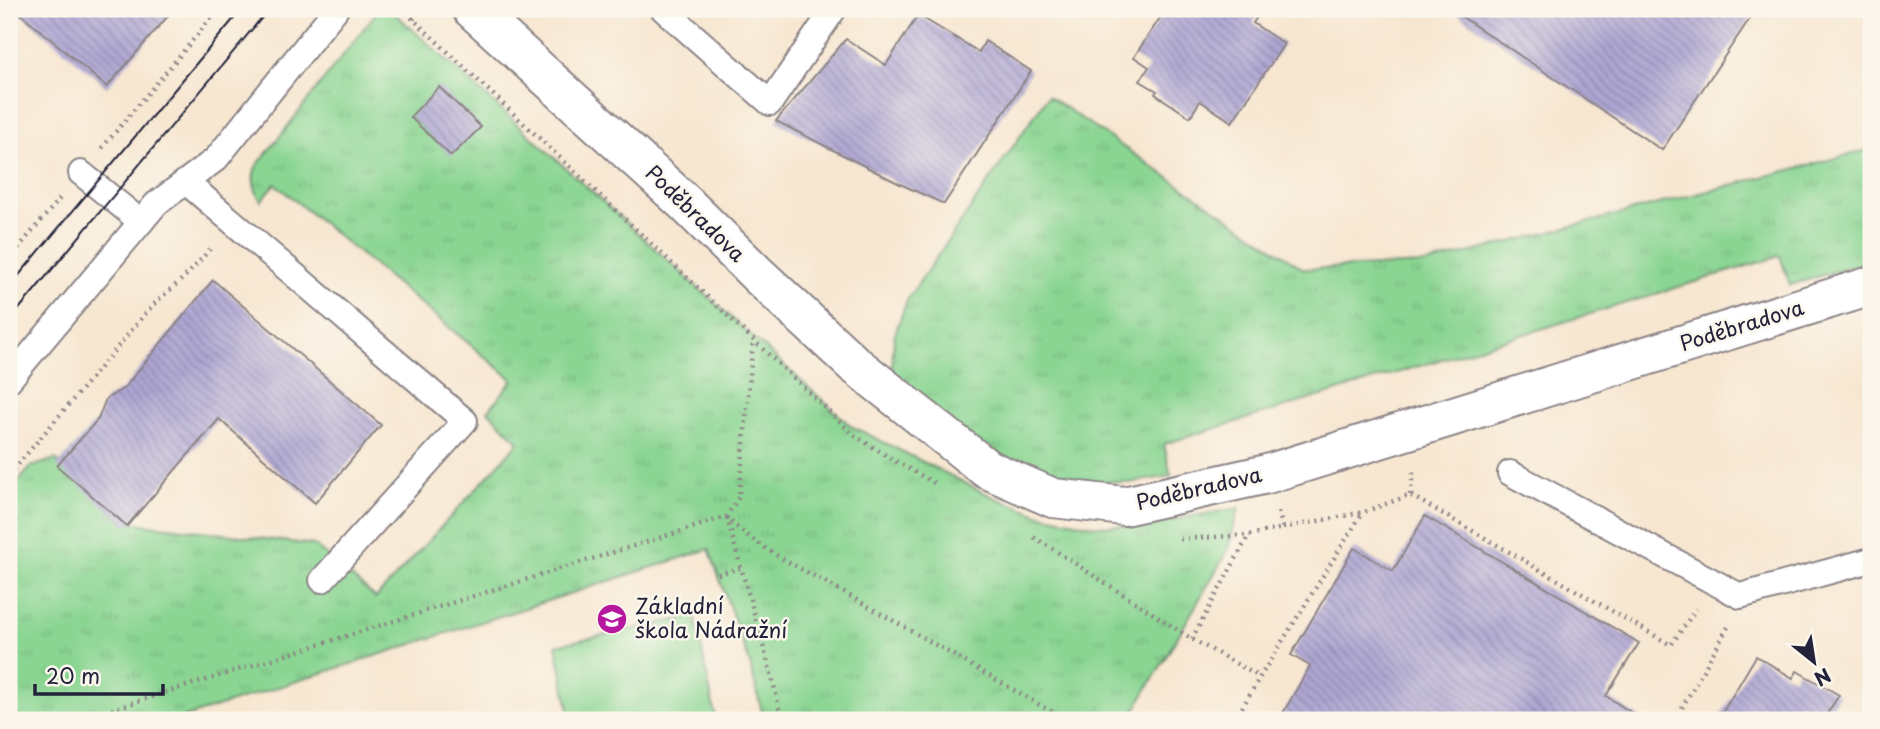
<svg xmlns="http://www.w3.org/2000/svg" width="1880" height="729" font-family="'Playpen Sans',sans-serif">
  <style>
    .grass { fill: url(#grass-tufts); stroke: #567c66; stroke-width: 2 }
    .garden { fill: #8ad592; stroke: #567c66; stroke-width: 2 }
    .building { fill: url(#building-back-hatch) }
    .lines { fill: none; stroke-linecap: round; stroke-linejoin: round }
    .service-casing { stroke: #8c8486; stroke-width: 28 }
    .minor-casing { stroke: #8c8486; stroke-width: 42 }
    .path { stroke: #8c8486; stroke-width: 4.5; stroke-dasharray: 2 5; stroke-linecap: butt }
    .service { stroke: #fff; stroke-width: 24 }
    .minor { stroke: #fff; stroke-width: 38 }
    .tram { stroke: #22223b; stroke-width: 2 }
    .labels { text-anchor: middle; stroke-width: 5; stroke-linejoin: round; paint-order: stroke }
    .street-label { font-size: 21px; fill: #22223b; stroke: #fbf7ec }
    .poi-label { font-size: 21px; fill: #22223b; stroke: #fbf7ec; text-anchor: start }
  </style>
  <defs>
    <pattern id="grass-tufts" width="24" height="20" patternUnits="userSpaceOnUse" patternTransform="scale(1.75)"><rect width="24" height="20" fill="#8ad592"/><path d="M3 7l-1-3M5 7V3M7 7l1-3M15 17l-1-3M17 17v-4M19 17l1-3" fill="none" stroke="#77b77f"/></pattern>
    <pattern id="building-back-hatch" width="6" height="6" patternUnits="userSpaceOnUse" patternTransform="scale(1.75)"><rect width="6" height="6" fill="#aea6d3"/><path d="M-1 5l2 2M0 0l6 6M5-1l2 2" fill="none" stroke="#8d87ac"/></pattern>
  </defs>
  <rect width="100%" height="100%" fill="#fbf7ec"/>
  <filter id="ink" filterUnits="userSpaceOnUse"><feTurbulence type="fractalNoise" baseFrequency=".0143" numOctaves="2"/><feDisplacementMap in="SourceGraphic" scale="14" xChannelSelector="R" yChannelSelector="G"/><feConvolveMatrix kernelMatrix="1 2 1 2 8 2 1 2 1" color-interpolation-filters="sRGB"/></filter>
  <filter id="wash" filterUnits="userSpaceOnUse"><feTurbulence type="fractalNoise" baseFrequency=".00686" numOctaves="4" result="noise"/><feDisplacementMap in="SourceGraphic" scale="28" xChannelSelector="R" yChannelSelector="G"/><feGaussianBlur stdDeviation="1.57" result="paint"/><feColorMatrix in="noise" values="0 0 0 0 0 0 0 0 0 0 0 0 0 0 0 0 0 1.4 0 .05"/><feComposite in="paint" operator="in"/></filter>
  <g filter="url(#wash)">
    <rect width="100%" height="100%" fill="#f7e6d0"/>
    <g class="grass">
      <path d="M379 9H390L851 426 991 496 1041 515 1095 526 1143 525 1239 508 1227 552 1129 720H764L750 664 709 549 176 720H9V492L31 467 55 459 127 522 314 545 376 598 519 442 488 411 513 380 275 184 261 201C254 190 251 179 256 167Z"/>
      <polygon points="1048,96 1304,269 1426,264 1871,149 1871,261 1790,285 1780,256 1164,444 1171,476 1129,483 1081,479 1014,461 974,442 903,389 892,368 894,337 907,300"/>
    </g>
    <polygon class="garden" points="695,616 716,720 571,720 556,645"/>
    <g id="blocks">
      <g class="building">
        <polygon points="15,9 174,9 107,87"/>
        <polygon points="1166,9 1263,9 1253,23 1284,44 1232,122 1200,101 1190,117 1155,94 1157,91 1140,81 1149,67 1134,57"/>
        <polygon points="1450,9 1756,9 1662,150"/>
        <polygon points="918,15 979,52 985,41 1031,71 944,204 898,183 776,121 846,39 886,65"/>
        <polygon points="439,87 481,127 451,156 410,117"/>
        <polygon points="213,280 381,425 315,503 219,419 127,526 57,466 98,419 106,399 124,388"/>
        <polygon points="1425,516 1639,643 1606,696 1643,720 1279,720 1310,666 1291,655 1354,548 1393,571"/>
        <polygon points="1756,656 1793,678 1797,671 1839,695 1823,720 1718,720"/>
      </g>
    </g>
  </g>
  <g filter="url(#ink)">
    <use href="#blocks" fill-opacity="0" stroke="#8c8486" stroke-width="2"/>
    <g class="lines">
      <g class="service-casing">
        <g id="service">
          <polyline points="663,9 770,103 834,9"/>
          <polyline points="81,173 141,222"/>
          <polyline points="186,182 465,421 322,580"/>
          <polyline points="9,380 156,204 216,159 336,9"/>
          <polyline points="1510,473 1740,596 1871,560"/>
        </g>
      </g>
      <g class="minor-casing">
        <polyline id="minor" points="472,9 685,203 758,275 854,364 987,469 1053,498 1124,506 1267,474 1871,286"/>
      </g>
      <g class="path">
        <polyline points="400,9 413,19 854,435 897,462 934,483"/>
        <polyline points="413,19 423,9"/>
        <polyline points="102,148 219,9"/>
        <polyline points="9,259 61,197"/>
        <polyline points="9,475 153,305 190,272 210,249"/>
        <polyline points="1410,495 1413,472"/>
        <path d="M726 517C761 552 806 570 848 595 921 636 993 678 1066 720"/>
        <polyline points="727,518 772,677 782,720"/>
        <polyline points="1283,528 1364,512 1410,495 1671,645 1696,609"/>
        <polyline points="1034,537 1192,639 1260,677"/>
        <polyline points="1180,539 1249,535"/>
        <polyline points="718,574 740,568"/>
        <polyline points="1192,639 1249,535 1283,528 1278,511"/>
        <polyline points="78,720 726,517 739,497 753,341"/>
        <polyline points="1235,720 1260,677 1363,512"/>
        <polyline points="1675,720 1728,627"/>
      </g>
      <use href="#service" class="service"/>
      <use href="#minor" class="minor"/>
      <g class="tram">
        <polyline points="9,287 242,9"/>
        <polyline points="9,321 269,9"/>
      </g>
    </g>
  </g>
  <defs>
    <g id="school-disc" transform="scale(1.575)"><circle r="9.5" fill="#b5179e" stroke="#fbf7ec"/><path d="M0-5L7-2L0 1L-7-2ZM-4 1L0 2.5L4 1V4Q0 6-4 4Z" fill="#fff"/></g>
  </defs>
  <g fill-rule="evenodd">
    <use href="#school-disc" x="612" y="619"/>
  </g>
  <g class="labels">
    <g class="street-label">
      <text transform="translate(695 214) rotate(44)" y="7">Poděbradova</text>
      <text transform="translate(1742 326) rotate(-17)" y="7">Poděbradova</text>
      <text transform="translate(1199 489) rotate(-13)" y="7">Poděbradova</text>
    </g>
    <g class="poi-label">
      <text x="635" y="614">Základní<tspan x="635" dy="24">škola Nádražní</tspan></text>
    </g>
  </g>
  <rect width="1880" height="729" fill="none" stroke="#fbf7ec" stroke-width="35"/>
  <g transform="translate(1814 662) rotate(150)" stroke="#fbf7ec" stroke-width="5" paint-order="stroke">
  <path d="M0-5L12 26L0 18L-12 26Z" fill="#22223b"/>
  <text y="-10" font-size="19" font-weight="bold" text-anchor="middle" fill="#22223b">N</text>
  </g>
  <path d="M35 684v10h128v-10" fill="none" stroke="#22223b" stroke-width="3.5"/>
  <text x="46" y="684" font-size="21" fill="#22223b" stroke="#fbf7ec" stroke-width="5" paint-order="stroke">20 m</text>
</svg>
